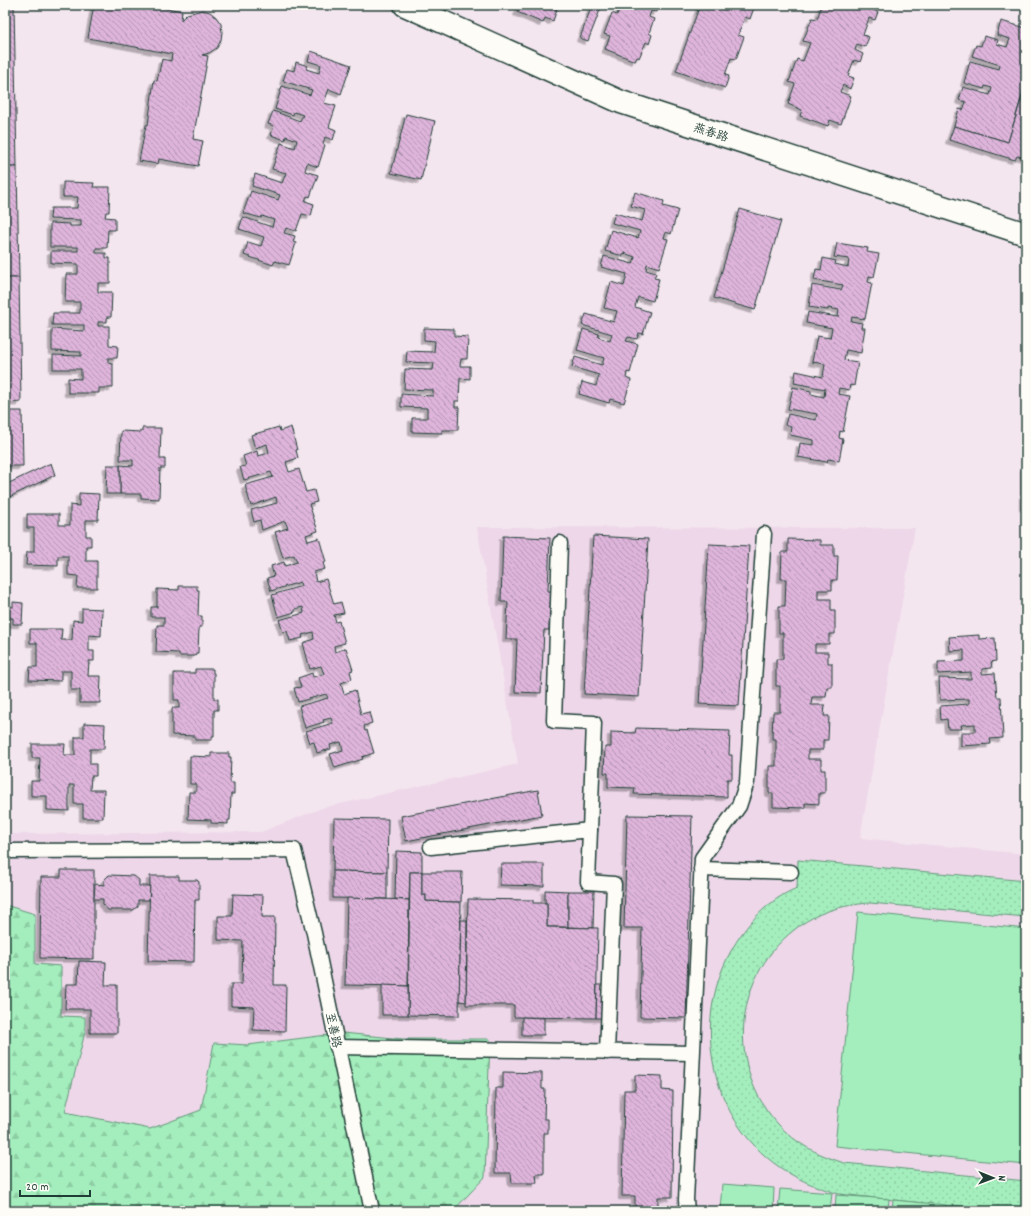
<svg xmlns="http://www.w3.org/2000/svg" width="1031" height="1216" font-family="Dekko,'LXGW WenKai TC',sans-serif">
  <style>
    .built { fill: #edd7e9 }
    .forest { fill: url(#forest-firs); stroke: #629678 }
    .park { fill: url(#park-dots); stroke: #629678 }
    .pitch { fill: #a4eebd; stroke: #629678 }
    .building { fill: url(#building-back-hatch); stroke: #1f3d34; filter: url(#shadow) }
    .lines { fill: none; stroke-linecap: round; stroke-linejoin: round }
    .service-casing { stroke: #1f3d34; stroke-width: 17 }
    .tertiary-casing { stroke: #1f3d34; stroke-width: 25 }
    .service { stroke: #fdfcf7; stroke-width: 14 }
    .tertiary { stroke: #fdfcf7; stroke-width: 22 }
    .labels { text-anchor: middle; stroke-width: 4; stroke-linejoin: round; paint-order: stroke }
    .street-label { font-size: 12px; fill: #1f3d34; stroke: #fdfcf7 }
  </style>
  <defs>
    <pattern id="forest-firs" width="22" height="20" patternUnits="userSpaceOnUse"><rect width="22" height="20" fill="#a4eebd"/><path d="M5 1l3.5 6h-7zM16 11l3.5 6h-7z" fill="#8dcda3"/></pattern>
    <pattern id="park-dots" width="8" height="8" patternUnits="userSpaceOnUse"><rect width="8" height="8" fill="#a4eebd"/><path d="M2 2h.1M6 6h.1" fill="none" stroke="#8dcda3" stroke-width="1.8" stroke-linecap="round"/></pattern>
    <pattern id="building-back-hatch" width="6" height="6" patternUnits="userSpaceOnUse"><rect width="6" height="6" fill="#deb4db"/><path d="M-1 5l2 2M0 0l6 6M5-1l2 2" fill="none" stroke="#b394b2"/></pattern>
    <filter id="shadow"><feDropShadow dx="-3.5" dy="3.5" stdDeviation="0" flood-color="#0004"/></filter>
  </defs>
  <rect width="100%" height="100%" fill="#f4e6ef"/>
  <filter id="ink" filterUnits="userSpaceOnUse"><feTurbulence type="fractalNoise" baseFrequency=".025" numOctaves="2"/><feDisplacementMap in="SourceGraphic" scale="8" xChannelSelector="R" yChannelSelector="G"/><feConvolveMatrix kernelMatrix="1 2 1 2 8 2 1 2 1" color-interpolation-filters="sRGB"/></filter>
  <g filter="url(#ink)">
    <polygon class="built" points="477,527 915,528 860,838 1026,854 1026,1211 12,1211 8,834 261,832 322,808 518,764"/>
    <polygon class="forest" points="5,905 35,914 35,964 61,966 61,1016 85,1017 85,1032 65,1112 150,1129 201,1110 214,1043 248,1045 343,1033 403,1039 490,1039 485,1177 453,1211 5,1211"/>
    <path class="park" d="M798 860 1026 881V917L870 903C842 905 816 912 794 930 730 980 726 1077 786 1132 803 1148 823 1156 844 1163L1026 1181V1211H996L839 1194C823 1189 808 1184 794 1176 714 1133 688 1029 731 951 745 925 769 899 797 888Z"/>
    <g class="pitch">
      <polygon points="858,912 1026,929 1026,1165 835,1146"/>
      <polygon points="722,1184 774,1188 773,1211 720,1211"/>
      <polygon points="780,1189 832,1193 830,1211 778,1211"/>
      <polygon points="836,1195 889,1199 888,1211 835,1211"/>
      <polygon points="893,1200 946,1205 945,1211 892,1211"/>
      <polygon points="950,1205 1002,1209 1002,1211 949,1211"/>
    </g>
    <g class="building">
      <polygon points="5,5 14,5 17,167 5,167"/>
      <polygon points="94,5 151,5 182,11 181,20 187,14 202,10 210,12 216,17 221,24 222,32 221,40 217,48 209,53 202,55 208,56 193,139 203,141 198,166 159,159 158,164 139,161 146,125 148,125 154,80 157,81 162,59 171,61 172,54 88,38"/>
      <polygon points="520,5 555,5 554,8 557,9 553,21 545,18 543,23 517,12"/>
      <polygon points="592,5 602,5 588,41 580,38"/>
      <polygon points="621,5 658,5 656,12 651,11 649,17 654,19 649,33 652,35 649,44 646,42 639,58 637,57 635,61 605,49 610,36 604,34 612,13 617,15"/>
      <polygon points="700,5 755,5 750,19 745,17 738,35 744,37 736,59 731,58 725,75 729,76 725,88 676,71"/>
      <polygon points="822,5 872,5 870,9 878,12 875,20 869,18 863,35 869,37 865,47 857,44 855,50 863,54 860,62 854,60 848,76 854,78 850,89 843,85 840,92 851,96 841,124 830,120 828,126 800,116 802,110 788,104 795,84 789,82 797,59 803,61 810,43 803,41 812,18 817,19"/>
      <polygon points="1001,21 1026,28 1026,82 1008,142 954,126 959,109 963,110 966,102 959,100 963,87 990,95 992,88 985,86 984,89 964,83 970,61 999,69 1000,65 972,56 976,45 981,46 984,36 998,40 997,44 1007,47 1010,39 997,35"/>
      <polygon points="311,51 351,65 341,94 329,89 324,103 336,106 329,127 336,130 333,140 325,137 323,144 325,145 318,167 307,163 305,171 318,175 310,197 307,196 305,201 314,204 311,216 302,214 296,231 286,228 284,233 295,236 293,242 296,243 289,265 275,261 273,265 244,255 248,242 261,246 264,237 239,229 243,217 272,227 274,220 262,216 261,218 243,213 251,191 278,200 280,195 252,186 255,174 282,183 286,173 272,169 281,143 295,148 297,140 286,136 285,140 271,135 274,126 268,124 273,111 300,121 303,115 294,112 293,115 275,109 282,86 310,95 312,90 283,81 287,69 294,71 296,62 308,66 306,69 319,73 321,65 308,61"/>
      <polygon points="1021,100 1026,101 1026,158 1017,156 1015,160 949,140 954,126 1008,142"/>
      <polygon points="406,114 435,121 421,180 391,173"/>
      <polygon points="5,167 17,167 19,278 5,278"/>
      <polygon points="63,182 94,183 93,187 110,187 109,212 106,212 105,217 115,218 115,230 108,230 107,248 96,248 96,253 106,253 106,258 110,258 110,283 98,283 98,292 112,292 111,317 107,317 107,322 98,322 98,326 109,326 109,345 118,346 117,358 108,358 108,363 113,364 113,388 99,388 99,393 68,393 68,378 81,379 81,369 53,369 53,355 81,356 81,352 52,351 52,329 84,331 84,325 52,325 53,313 80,313 80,302 65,302 66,274 78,274 78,264 51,263 51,251 78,251 78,247 50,247 50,223 70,224 70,226 81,226 81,220 50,219 51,208 77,208 78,197 63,197"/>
      <polygon points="635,192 664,201 663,206 678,210 671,234 666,232 664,238 668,239 659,268 647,264 646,270 656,273 654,278 659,279 653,301 638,297 635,307 650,312 643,334 639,333 637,339 628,337 626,341 638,344 630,373 627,372 626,378 631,380 624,403 610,399 609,403 579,394 582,382 596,386 599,375 572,367 575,357 602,365 604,358 577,350 583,329 599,334 598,337 610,341 612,334 582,325 586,314 614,322 617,311 604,308 611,282 624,286 627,274 601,267 604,256 633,264 635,257 624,253 623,256 605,251 611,230 638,238 640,231 612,223 615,213 642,221 645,210 631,206"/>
      <polygon points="740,209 781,221 755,310 714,298"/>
      <polygon points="837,243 868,248 867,252 879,254 874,277 869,276 868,282 872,283 865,319 852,317 851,321 862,323 861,328 865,328 861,353 846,350 844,360 858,362 854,386 850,385 849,390 839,388 838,394 850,396 843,432 840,431 839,438 843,439 839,461 828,459 827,462 798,457 800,443 814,445 814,440 790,435 791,427 785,425 788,414 816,420 817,414 788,409 793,387 811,391 811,394 824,397 825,389 794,383 796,371 823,377 825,364 812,362 817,336 830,338 832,328 806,323 808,312 838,317 839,310 828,308 828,310 809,307 812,285 841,290 843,285 814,280 816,269 821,270 823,258 836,261 835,264 848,267 849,259 834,257"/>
      <polygon points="5,278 19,278 21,402 5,403"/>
      <polygon points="424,328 454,329 454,336 468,337 467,359 461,359 460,366 470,366 470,379 460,378 459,401 455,401 455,407 459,407 458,430 442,430 442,433 412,432 412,418 427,418 427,408 401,407 401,394 433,396 433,390 404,389 405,369 433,370 434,363 406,362 407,351 434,352 435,341 424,340"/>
      <polygon points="5,411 22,411 23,466 5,466"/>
      <polygon points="279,427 280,431 291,427 297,450 296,450 298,458 286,462 289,472 299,469 306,492 314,490 317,502 309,504 318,531 306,535 308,541 319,538 326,562 323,563 325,569 314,572 316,582 326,579 334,604 341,602 344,613 334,615 336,622 339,621 345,643 334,646 335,652 346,648 353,670 350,671 352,679 341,683 344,694 355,690 361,714 369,712 372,723 364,726 365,731 367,730 374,753 362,757 363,759 335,768 330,754 343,750 341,742 330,745 331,749 317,753 314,742 310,743 306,731 333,723 331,718 323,720 324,722 305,728 299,706 328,698 326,694 298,702 294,688 301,687 298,678 312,673 313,677 324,674 321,666 310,669 303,643 314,639 313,632 302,635 303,638 290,641 287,631 283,632 279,620 304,613 303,607 295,609 295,612 278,617 272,595 301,586 300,582 271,591 267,578 274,576 271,566 284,562 285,566 297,562 294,555 283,558 275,532 288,528 285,521 262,530 260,520 254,522 251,510 277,503 276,497 251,506 245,485 273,477 271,472 244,480 240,467 246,466 243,456 257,451 258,456 269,453 267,444 255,448 251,435"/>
      <polygon points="142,428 161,428 160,459 165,459 165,468 160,468 159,499 141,498 141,494 120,494 120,465 133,466 133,460 120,460 121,431 142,432"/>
      <polygon points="51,463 55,475 5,499 5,485"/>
      <polygon points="107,465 120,465 120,494 106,494"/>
      <rect x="1024" y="467" width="2" height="24"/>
      <polygon points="79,493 99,494 98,520 86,520 86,536 91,536 91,546 86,546 86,561 97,561 97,588 77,588 78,576 68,575 68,556 58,556 58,566 26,565 27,552 34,552 34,528 27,528 27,514 59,514 59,525 70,525 70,505 79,506"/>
      <rect x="1023" y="495" width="3" height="12"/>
      <polygon points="503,536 550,538 548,591 551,591 549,630 544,630 541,693 515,692 517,639 506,639 508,602 501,602"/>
      <polygon points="593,536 648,539 639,697 584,694"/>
      <polygon points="788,539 820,540 820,545 834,545 834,556 838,556 837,580 832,580 832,590 818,590 818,599 831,599 831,610 835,610 835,634 829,634 829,644 815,644 815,652 828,652 828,663 832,663 832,687 827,687 826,697 812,697 811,705 825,705 824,716 829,716 828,740 823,740 823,750 808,750 808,759 821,759 821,770 825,770 825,793 819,793 819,804 805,803 805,808 773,807 773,793 769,793 769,766 776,766 776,739 772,739 773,712 780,712 780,686 776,686 776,659 783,659 783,633 779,633 779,606 785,606 786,579 781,579 782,552 788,552"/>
      <polygon points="709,544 749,546 739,706 699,704"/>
      <polygon points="179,586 197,586 197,590 199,590 198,616 202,616 202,627 199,627 198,653 196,653 195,656 179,656 179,653 156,652 157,625 164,625 164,617 151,617 151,607 157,607 157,589 179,590"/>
      <polygon points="13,602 23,603 22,624 13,624 13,618 6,618 6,607 13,607"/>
      <polygon points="82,608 102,609 101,636 89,635 89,651 94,651 94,661 89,661 88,676 101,676 100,703 80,703 80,690 71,690 71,671 61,671 61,681 29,680 30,667 37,667 37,643 30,643 30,629 62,629 61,640 72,640 73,620 82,621"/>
      <polygon points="979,635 979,639 995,638 996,661 991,662 992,668 982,669 982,674 995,673 997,697 1001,697 1003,738 990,739 991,744 961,746 961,732 975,732 975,724 961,725 962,729 948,729 947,719 941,720 940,706 969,704 969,699 940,700 939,678 971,679 971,672 938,674 938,662 964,661 964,650 950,651 949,637"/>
      <polygon points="195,669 213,669 213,673 214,673 214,699 218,699 218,710 214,710 214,736 212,736 212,740 195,740 195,736 172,735 172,708 179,708 179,700 174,700 174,673 195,673"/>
      <polygon points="84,723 105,724 104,749 90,749 90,764 96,764 96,776 91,776 90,790 104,790 103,818 83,818 83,804 74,804 74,785 69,785 69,811 47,810 47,796 31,796 31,781 39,781 40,758 32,758 32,744 65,744 64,755 75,755 75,737 84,737"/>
      <polygon points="636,728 730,731 729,755 732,755 732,779 727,779 727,797 634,794 635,788 608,787 608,773 604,773 605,747 611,747 611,732 635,733"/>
      <polygon points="211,753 229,753 229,757 231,757 230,783 234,783 234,794 231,794 230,820 228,820 228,824 211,823 211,820 188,819 189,792 196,792 196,784 190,784 190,756 211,757"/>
      <polygon points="538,790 542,815 406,841 401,816"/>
      <polygon points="627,815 692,816 686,1018 640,1017 642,928 624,928"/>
      <polygon points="334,818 388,819 387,872 333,871"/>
      <polygon points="396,851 422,852 422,872 410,872 409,900 395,899"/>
      <polygon points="501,864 544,864 544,886 500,885"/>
      <polygon points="61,870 94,870 94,959 40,958 41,877 61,877"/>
      <polygon points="333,871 387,872 387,899 333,898"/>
      <polygon points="410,872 422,872 422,895 426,895 426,901 461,902 459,1016 408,1015"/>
      <polygon points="422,872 462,872 461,902 426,901 426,895 422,895"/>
      <polygon points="109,875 134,876 139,880 139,886 150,886 149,900 138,900 138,906 133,910 108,910 103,904 103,899 94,899 95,884 104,885 104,880"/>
      <polygon points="150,876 179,876 179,880 197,880 199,882 199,900 195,900 194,962 148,961"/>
      <polygon points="545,890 568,891 568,927 547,927 547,903 545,903"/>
      <polygon points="568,891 594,891 593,928 568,927"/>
      <polygon points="233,894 263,895 262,917 275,917 274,985 286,985 285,1031 253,1030 254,1007 231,1006 231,984 242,984 243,941 218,940 218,916 232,916"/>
      <polygon points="347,898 409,900 408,986 345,985"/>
      <polygon points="468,899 533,900 533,903 547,903 547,927 598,928 596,1018 514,1017 514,1005 466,1005"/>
      <polygon points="461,920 467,920 466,1002 459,1001"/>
      <polygon points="79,961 106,962 105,985 117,985 117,1033 90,1033 90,1009 65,1009 66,984 78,984"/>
      <polygon points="382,985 408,986 408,1015 382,1015"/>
      <polygon points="597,985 604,985 603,1018 596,1018"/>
      <polygon points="522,1017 544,1018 544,1035 522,1035"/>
      <polygon points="503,1072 542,1073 542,1089 545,1089 544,1119 548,1119 548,1133 544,1133 544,1174 536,1174 537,1183 512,1183 511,1173 495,1173 496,1088 503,1088"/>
      <polygon points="635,1075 662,1076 662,1090 673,1091 672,1197 658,1197 658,1211 635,1211 635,1196 622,1196 624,1090 635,1090"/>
    </g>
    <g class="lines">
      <g class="service-casing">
        <g id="service">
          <polyline points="560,543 554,721 594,723 590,830"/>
          <polyline points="431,847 590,830 588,882 614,884 607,1052"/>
          <polyline points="5,851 294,850 314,933 372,1211"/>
          <polyline points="701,869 791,872"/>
          <polyline points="337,1047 692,1053"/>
          <polyline points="687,1211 686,1200 702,858 739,806 747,782 764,534"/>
        </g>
      </g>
      <g class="tertiary-casing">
        <polyline id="tertiary" points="405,5 621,102 1026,234"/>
      </g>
      <use href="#service" class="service"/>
      <use href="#tertiary" class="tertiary"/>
    </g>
  </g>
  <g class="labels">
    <g class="street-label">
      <text transform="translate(711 132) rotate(18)" y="4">燕春路</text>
      <text transform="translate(334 1030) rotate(78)" y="4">至善路</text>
    </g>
  </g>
  <rect width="1031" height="1216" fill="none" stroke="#fdfcf7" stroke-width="20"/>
  <rect x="10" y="10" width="1011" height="1196" fill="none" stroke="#1f3d34" stroke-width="1.5" filter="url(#ink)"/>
  <g transform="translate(993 1178) rotate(91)" stroke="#fdfcf7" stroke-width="3" paint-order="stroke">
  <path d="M0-3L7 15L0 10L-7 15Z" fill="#1f3d34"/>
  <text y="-6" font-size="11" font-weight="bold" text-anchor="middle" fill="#1f3d34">N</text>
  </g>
  <path d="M20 1190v6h70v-6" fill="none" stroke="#1f3d34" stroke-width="2"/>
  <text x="26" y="1190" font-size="12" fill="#1f3d34" stroke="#fdfcf7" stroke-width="3" paint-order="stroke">20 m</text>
</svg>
